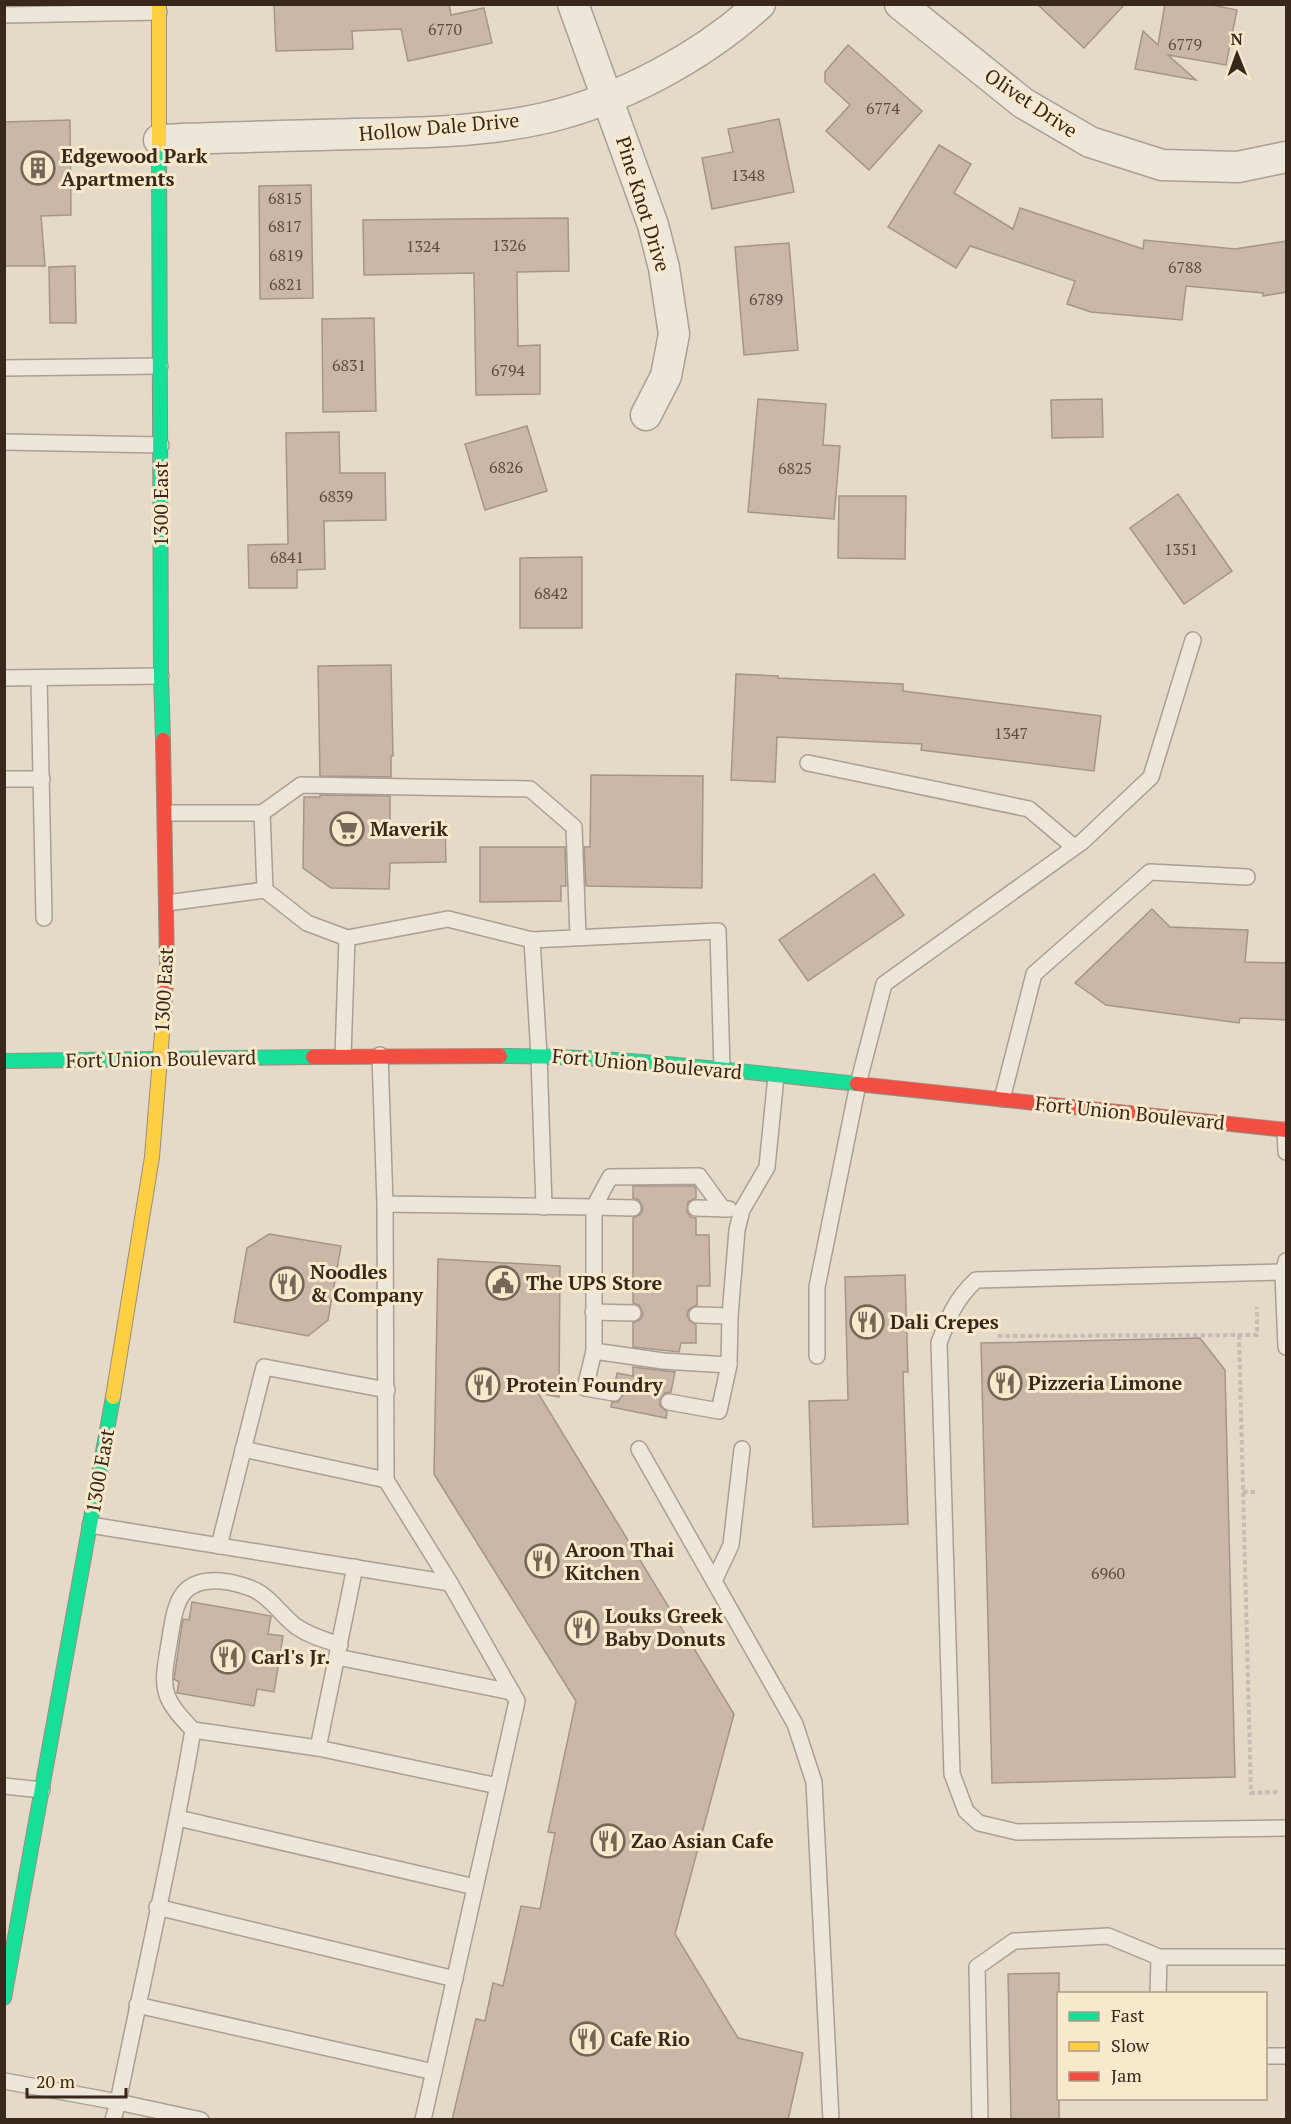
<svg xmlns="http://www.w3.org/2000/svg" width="1291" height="2124" font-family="'PT Serif',serif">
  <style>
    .building { fill: #cab7a8; stroke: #a59588; stroke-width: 1.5 }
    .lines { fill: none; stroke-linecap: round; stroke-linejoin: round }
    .lane-casing { stroke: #aa9f92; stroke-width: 18 }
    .street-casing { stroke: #aa9f92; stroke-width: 33 }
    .fast-casing { stroke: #998e82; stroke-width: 16 }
    .slow-casing { stroke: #998e82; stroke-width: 16 }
    .jam-casing { stroke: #998e82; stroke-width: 16 }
    .path { stroke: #c5bcb2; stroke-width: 4; stroke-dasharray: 4.5 3; stroke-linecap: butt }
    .lane { stroke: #ece6db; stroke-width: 15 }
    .street { stroke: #ece6db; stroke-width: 30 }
    .fast { stroke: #16e098; stroke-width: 14 }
    .slow { stroke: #ffcf43; stroke-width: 14 }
    .jam { stroke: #f24e42; stroke-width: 14 }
    .labels { text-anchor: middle; stroke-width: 6; stroke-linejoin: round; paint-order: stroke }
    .number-label { font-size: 16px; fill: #5c4b3e }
    .street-label { font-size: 20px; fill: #38271a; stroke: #f9e9cc }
    .poi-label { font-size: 20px; font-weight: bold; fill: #38271a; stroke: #f9e9cc; text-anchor: start }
  </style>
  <rect width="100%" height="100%" fill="#e5dac8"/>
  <g class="building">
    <polygon points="274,4 449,4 451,15 484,8 492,43 408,61 401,29 352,31 353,49 276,51"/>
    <polygon points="1037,4 1125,4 1084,48"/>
    <polygon points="1165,4 1207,4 1237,10 1226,65 1168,55 1196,80 1135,69 1143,31 1158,45"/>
    <polygon points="848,45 922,111 869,170 826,131 850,105 825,82 825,72"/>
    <polygon points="779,119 794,192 712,209 702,158 733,152 728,129"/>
    <polygon points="70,120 71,215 41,216 45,266 4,266 4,122"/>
    <polygon points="939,145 971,164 954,193 1013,229 1020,208 1143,249 1144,240 1235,249 1287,241 1287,292 1263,296 1263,293 1186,286 1182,320 1091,312 1067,304 1075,281 970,246 956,268 888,227"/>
    <polygon points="311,185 313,298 260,299 259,186"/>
    <polygon points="568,218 569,271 517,272 518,346 540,345 540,394 476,395 474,273 364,275 363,220"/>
    <polygon points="789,243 798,350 744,355 735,247"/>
    <polygon points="75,266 76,323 50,323 49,267"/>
    <polygon points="374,318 376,411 323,412 322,319"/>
    <polygon points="758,399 826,404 823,445 840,446 834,519 748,512"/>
    <polygon points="1102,399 1103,437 1052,438 1051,400"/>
    <polygon points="527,426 547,491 485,510 465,444"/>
    <polygon points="339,432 340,473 385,473 386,520 324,521 325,569 297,570 297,588 249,588 248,545 288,544 286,433"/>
    <polygon points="1178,494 1232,571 1184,604 1130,528"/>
    <polygon points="839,496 906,496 905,559 838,558"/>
    <polygon points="582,557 582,628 520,628 520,558"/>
    <polygon points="391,665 393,756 391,756 391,777 320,776 318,666"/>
    <polygon points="736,674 778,676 778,678 903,684 903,691 1101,716 1094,771 921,750 922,744 777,737 775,782 731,780"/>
    <polygon points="591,775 703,776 702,888 586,886 584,847 590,847"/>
    <polygon points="320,795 390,796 390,826 445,825 446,862 390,863 389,889 331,888 303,868 304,797 320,797"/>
    <polygon points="480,847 565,847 566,886 561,886 561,901 480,902"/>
    <polygon points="874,874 904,915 808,981 779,940"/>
    <polygon points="1152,909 1170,927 1248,930 1245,962 1287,963 1287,1020 1240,1018 1239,1023 1106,1005 1075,983"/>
    <polygon points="633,1186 694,1186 696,1189 696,1198 688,1202 687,1212 691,1217 696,1218 696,1235 709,1235 710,1286 697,1286 697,1305 689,1309 687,1314 689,1320 696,1325 696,1343 681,1343 679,1352 633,1347 633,1323 641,1319 643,1313 639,1305 633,1303 633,1218 641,1214 643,1208 639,1200 633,1198"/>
    <polygon points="269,1234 341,1246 328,1320 308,1336 234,1322 247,1248"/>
    <polygon points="438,1259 560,1266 559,1397 538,1393 734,1714 675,1934 738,2038 803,2053 788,2120 452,2120 476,2019 485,2021 493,1983 503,1986 521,1906 540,1909 555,1833 548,1832 576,1701 434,1474"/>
    <polygon points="905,1275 908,1372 903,1372 908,1524 813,1527 809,1401 848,1400 845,1277"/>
    <polygon points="1200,1338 1225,1370 1235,1777 992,1783 981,1343"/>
    <polygon points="633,1367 675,1372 671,1392 665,1393 660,1400 660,1406 667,1412 666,1418 611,1407 612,1402 618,1402 623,1395 623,1389 615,1383 617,1373 633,1376"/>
    <polygon points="192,1602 271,1616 268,1634 283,1636 274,1692 257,1689 254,1706 177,1693 179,1682 174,1679 175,1672 181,1632 183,1619 189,1620"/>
    <polygon points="1059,1973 1059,2120 1011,2120 1008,1974"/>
  </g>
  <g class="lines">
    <g class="lane-casing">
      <g id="lane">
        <polyline points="4,15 159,12"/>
        <polyline points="4,368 160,366"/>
        <polyline points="4,442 161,445"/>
        <polyline points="4,678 161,676"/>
        <polyline points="39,678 44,918"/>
        <polyline points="808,763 1029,809 1074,847"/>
        <polyline points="4,779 42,779"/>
        <polyline points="166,813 262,813 265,890 307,923 347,938 448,919 532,940"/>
        <polyline points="262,813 301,785 530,789 574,827 578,937"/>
        <polyline points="167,903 265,890"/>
        <polyline points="380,1055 385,1204 594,1207 594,1351 663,1361 729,1365 730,1316 737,1230 742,1210 767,1167 776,1076"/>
        <polyline points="343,1056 347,938"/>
        <polyline points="1002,1099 1034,974 1150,872 1247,877"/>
        <polyline points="1285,1130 1286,1152"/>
        <polyline points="385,1204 386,1480 450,1583 517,1701 423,2120"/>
        <polyline points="544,1207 539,1056 532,940 718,931 722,1069"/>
        <polyline points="633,1208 594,1207 610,1177 699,1176 723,1209"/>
        <polyline points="696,1208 729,1209"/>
        <polyline points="1286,1261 1283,1275 1286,1347"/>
        <path d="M1284 1272 976 1280C955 1300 949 1316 939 1343L952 1774 966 1811 979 1823 1017 1832 1286 1828"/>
        <polyline points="593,1312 633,1313"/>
        <polyline points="697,1315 730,1316"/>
        <polyline points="594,1351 585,1388 614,1393"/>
        <polyline points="817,1356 817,1287 858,1084 884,984 1082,842 1151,777 1193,640"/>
        <polyline points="669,1402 719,1411 729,1365"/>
        <polyline points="243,1449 386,1480"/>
        <polyline points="639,1449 795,1724 814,1782 831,2120"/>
        <polyline points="90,1525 450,1583"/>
        <polyline points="219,1546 264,1367 387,1390"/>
        <polyline points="714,1581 731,1545 742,1449"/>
        <polyline points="337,1657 512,1692"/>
        <path d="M193 1730C161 1697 161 1689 169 1644 175 1608 176 1578 221 1581 233 1582 251 1587 260 1593 275 1603 284 1618 297 1627 310 1636 325 1640 340 1645"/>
        <polyline points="318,1748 498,1786"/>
        <polyline points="4,1786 42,1790"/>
        <polyline points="178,1818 475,1887"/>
        <polyline points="157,1907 455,1979"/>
        <polyline points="1158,1994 1159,1957"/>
        <polyline points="137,2005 434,2072"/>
        <polyline points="1266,2056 1286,2056"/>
        <path d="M4 2081 118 2102C143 1978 172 1855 193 1730L318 1748 355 1567"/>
        <polyline points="113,2120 118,2102 201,2120"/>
        <polyline points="980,2120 977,1967 1014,1941 1108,1936 1159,1957 1286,1957"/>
      </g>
    </g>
    <g class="street-casing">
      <g id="street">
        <polyline points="573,4 653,225 664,268 674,334 666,376 646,415"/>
        <polyline points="900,4 1023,103 1090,142 1162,165 1238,167 1286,157"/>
        <path d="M159 140C225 137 290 136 355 134 418 133 483 132 545 118 621 100 702 57 760 4"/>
      </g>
    </g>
    <g class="fast-casing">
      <g id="fast">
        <polyline points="159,144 161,676 163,740"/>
        <path d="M500 1056C620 1056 739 1071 857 1084"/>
        <polyline points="4,1061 313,1057"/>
        <polyline points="4,1998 113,1397"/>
      </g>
    </g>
    <g class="slow-casing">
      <g id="slow">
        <polyline points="159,4 159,144"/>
        <polyline points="113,1397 152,1157 164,1009"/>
      </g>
    </g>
    <g class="jam-casing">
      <g id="jam">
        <polyline points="163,740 167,967 164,1009"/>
        <polyline points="313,1057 500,1056"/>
        <polyline points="857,1084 1286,1130"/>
      </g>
    </g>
    <g class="path">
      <polyline points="1239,1335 1251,1793 1278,1792"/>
      <polyline points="998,1336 1257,1335 1257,1307"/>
      <polyline points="1243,1492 1256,1492"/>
    </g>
    <use href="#lane" class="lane"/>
    <use href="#street" class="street"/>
    <use href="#fast" class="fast"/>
    <use href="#slow" class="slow"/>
    <use href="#jam" class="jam"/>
  </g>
  <defs>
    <g id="building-ring" transform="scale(1.725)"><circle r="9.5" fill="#f9e9cc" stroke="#756657" stroke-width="1.5"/><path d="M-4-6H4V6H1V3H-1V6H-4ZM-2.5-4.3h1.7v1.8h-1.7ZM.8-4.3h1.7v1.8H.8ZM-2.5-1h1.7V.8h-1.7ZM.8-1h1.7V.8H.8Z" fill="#756657"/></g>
    <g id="supermarket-ring" transform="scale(1.725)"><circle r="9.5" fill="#f9e9cc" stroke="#756657" stroke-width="1.5"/><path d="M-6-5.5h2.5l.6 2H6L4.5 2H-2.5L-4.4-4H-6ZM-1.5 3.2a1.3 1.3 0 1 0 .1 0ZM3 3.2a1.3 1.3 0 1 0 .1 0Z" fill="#756657"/></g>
    <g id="civic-ring" transform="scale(1.725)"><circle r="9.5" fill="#f9e9cc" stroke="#756657" stroke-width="1.5"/><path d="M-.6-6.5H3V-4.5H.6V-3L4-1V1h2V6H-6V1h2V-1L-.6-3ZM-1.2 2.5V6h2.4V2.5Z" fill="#756657"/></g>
    <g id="restaurant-ring" transform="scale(1.725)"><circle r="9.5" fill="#f9e9cc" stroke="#756657" stroke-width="1.5"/><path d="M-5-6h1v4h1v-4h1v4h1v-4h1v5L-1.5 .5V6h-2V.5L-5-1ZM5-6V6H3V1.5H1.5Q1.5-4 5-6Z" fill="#756657"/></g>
  </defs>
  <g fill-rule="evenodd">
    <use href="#building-ring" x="38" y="168"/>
    <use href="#supermarket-ring" x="347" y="829"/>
    <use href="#civic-ring" x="503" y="1283"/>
    <use href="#restaurant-ring" x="287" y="1284"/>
    <use href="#restaurant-ring" x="867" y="1322"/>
    <use href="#restaurant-ring" x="1005" y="1383"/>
    <use href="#restaurant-ring" x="483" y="1385"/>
    <use href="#restaurant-ring" x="542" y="1561"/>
    <use href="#restaurant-ring" x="582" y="1628"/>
    <use href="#restaurant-ring" x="228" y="1657"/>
    <use href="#restaurant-ring" x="608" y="1841"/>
    <use href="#restaurant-ring" x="587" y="2039"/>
  </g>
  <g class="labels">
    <g class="number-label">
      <text x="445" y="35">6770</text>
      <text x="1185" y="50">6779</text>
      <text x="883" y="114">6774</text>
      <text x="748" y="181">1348</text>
      <text x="285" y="204">6815</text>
      <text x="285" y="232">6817</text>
      <text x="509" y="251">1326</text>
      <text x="423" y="252">1324</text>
      <text x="286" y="261">6819</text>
      <text x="1185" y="273">6788</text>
      <text x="286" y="290">6821</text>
      <text x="766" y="305">6789</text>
      <text x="349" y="371">6831</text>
      <text x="508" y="376">6794</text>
      <text x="506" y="473">6826</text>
      <text x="795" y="474">6825</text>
      <text x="336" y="502">6839</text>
      <text x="1181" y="555">1351</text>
      <text x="287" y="563">6841</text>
      <text x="551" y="599">6842</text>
      <text x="1011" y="739">1347</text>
      <text x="1108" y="1579">6960</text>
    </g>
    <g class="street-label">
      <text transform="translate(1031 103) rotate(34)" y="7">Olivet Drive</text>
      <text transform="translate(439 127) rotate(-5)" y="7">Hollow Dale Drive</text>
      <text transform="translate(643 204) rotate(73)" y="7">Pine Knot Drive</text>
      <text transform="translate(161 504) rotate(-90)" y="7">1300 East</text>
      <text transform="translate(164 990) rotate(-87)" y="7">1300 East</text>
      <text transform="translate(161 1059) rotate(-1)" y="7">Fort Union Boulevard</text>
      <text transform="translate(647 1064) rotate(5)" y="7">Fort Union Boulevard</text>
      <text transform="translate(1130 1113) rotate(6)" y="7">Fort Union Boulevard</text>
      <text transform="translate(100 1471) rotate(-80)" y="7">1300 East</text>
    </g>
    <g class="poi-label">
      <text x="61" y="163">Edgewood Park<tspan x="61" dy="23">Apartments</tspan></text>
      <text x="370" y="836">Maverik</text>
      <text x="310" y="1279">Noodles<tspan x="310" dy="23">&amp; Company</tspan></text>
      <text x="526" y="1290">The UPS Store</text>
      <text x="890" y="1329">Dali Crepes</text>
      <text x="1028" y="1390">Pizzeria Limone</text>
      <text x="506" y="1392">Protein Foundry</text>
      <text x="565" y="1557">Aroon Thai<tspan x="565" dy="23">Kitchen</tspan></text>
      <text x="605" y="1623">Louks Greek<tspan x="605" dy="23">Baby Donuts</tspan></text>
      <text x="251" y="1664">Carl's Jr.</text>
      <text x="631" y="1848">Zao Asian Cafe</text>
      <text x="610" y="2046">Cafe Rio</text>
    </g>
  </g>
  <rect width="1291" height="2124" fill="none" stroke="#38271a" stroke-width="12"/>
  <rect x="1057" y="1992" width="210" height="108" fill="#f9e9cc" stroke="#ac9b85" stroke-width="1.5"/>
  <rect x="1069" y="2012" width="30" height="9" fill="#16e098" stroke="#ac9b85" stroke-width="1.5"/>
  <text x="1111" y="2022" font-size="18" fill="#38271a">Fast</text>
  <rect x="1069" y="2042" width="30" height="9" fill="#ffcf43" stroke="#ac9b85" stroke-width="1.5"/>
  <text x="1111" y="2052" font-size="18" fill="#38271a">Slow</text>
  <rect x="1069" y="2072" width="30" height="9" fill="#f24e42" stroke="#ac9b85" stroke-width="1.5"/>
  <text x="1111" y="2082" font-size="18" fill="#38271a">Jam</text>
  <g transform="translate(1237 54) rotate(359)" stroke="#f9e9cc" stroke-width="4.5" paint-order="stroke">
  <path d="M0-4.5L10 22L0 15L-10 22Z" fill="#38271a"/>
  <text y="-9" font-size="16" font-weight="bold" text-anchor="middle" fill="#38271a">N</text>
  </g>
  <path d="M27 2088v9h99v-9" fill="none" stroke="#38271a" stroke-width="3"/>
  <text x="36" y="2088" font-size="18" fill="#38271a" stroke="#f9e9cc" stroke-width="4.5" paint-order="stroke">20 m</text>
</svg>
